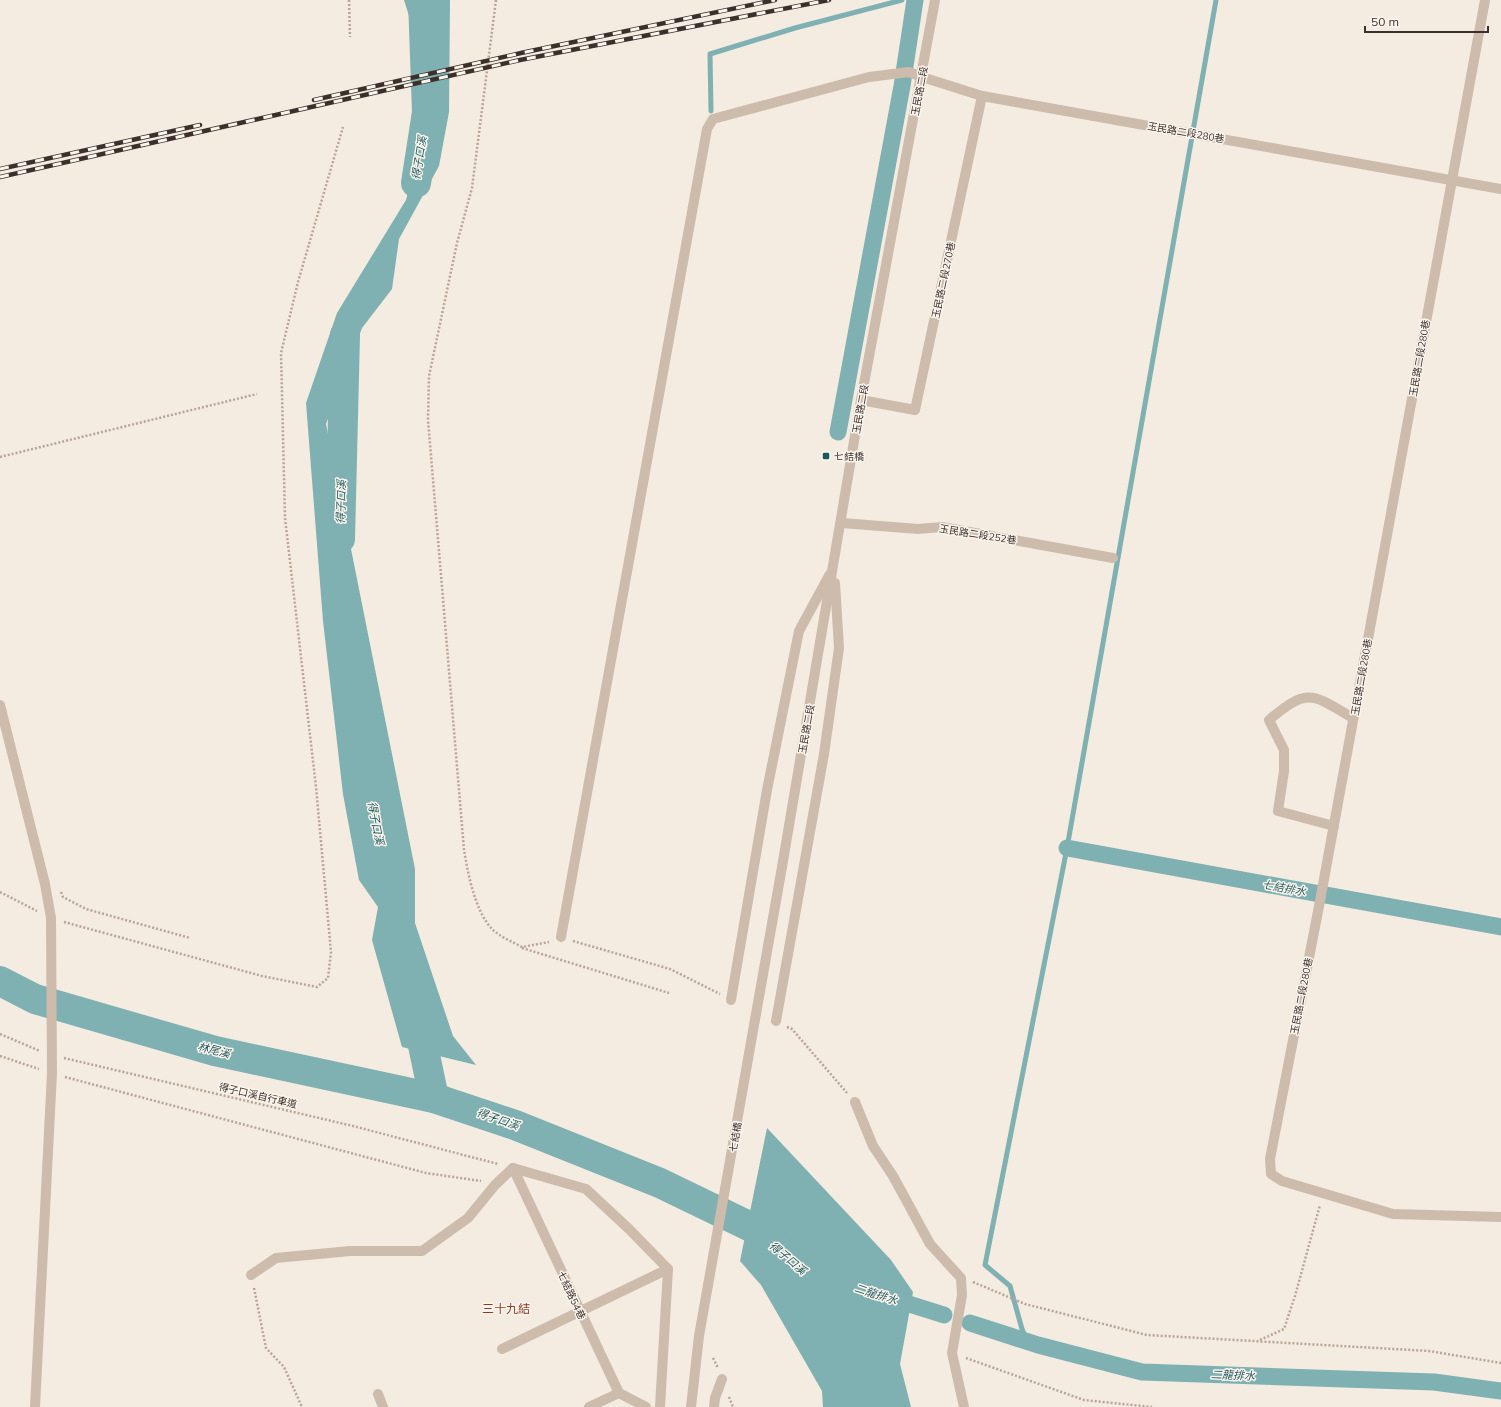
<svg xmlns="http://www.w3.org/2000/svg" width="1501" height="1407" font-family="Mulish,'Noto Sans TC',sans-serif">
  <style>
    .water { fill: #7fb0b2 }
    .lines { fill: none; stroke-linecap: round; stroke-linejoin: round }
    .stream { stroke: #7fb0b2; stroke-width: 5 }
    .canal { stroke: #7fb0b2; stroke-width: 17 }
    .river { stroke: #7fb0b2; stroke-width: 30 }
    .path { stroke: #b9a596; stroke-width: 2.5; stroke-dasharray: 2 2; stroke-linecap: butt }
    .minor { stroke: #cdbbac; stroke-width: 10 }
    .rail-casing { stroke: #3b302b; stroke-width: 4.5 }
    .rail { stroke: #fbf5ee; stroke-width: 3; stroke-dasharray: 9; stroke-linecap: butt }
    .minor-bridge { stroke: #cdbbac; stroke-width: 10 }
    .poi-dot { fill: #1f5a5e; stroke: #fbf5ee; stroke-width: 1.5 }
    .labels { text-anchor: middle; stroke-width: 3; stroke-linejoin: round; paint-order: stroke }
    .street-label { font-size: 10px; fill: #3b302b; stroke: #fbf5ee }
    .poi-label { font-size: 10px; fill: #3b302b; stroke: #fbf5ee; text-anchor: start }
    .water-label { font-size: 11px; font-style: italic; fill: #1f5a5e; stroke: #fbf5ee }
    .quarter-label { font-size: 12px; fill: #8c3b22; stroke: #fbf5ee }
  </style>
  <rect width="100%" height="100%" fill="#f4ebe1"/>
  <g class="water">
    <polygon points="404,0 450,0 449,112 439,166 399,239 392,289 362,328 326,424 415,869 415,923 453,1036 476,1065 402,1047 372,940 378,907 359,880 343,794 323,621 306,403 337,313 406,200 435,97"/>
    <polygon points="767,1128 891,1260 913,1292 900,1364 911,1407 823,1407 822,1391 761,1285 740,1261"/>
  </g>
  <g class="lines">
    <g class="stream">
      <polyline points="711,111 710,54 795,28 902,0"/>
      <polyline points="1027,1341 1022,1329 1010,1286 985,1265 1067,848 1216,0"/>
    </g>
    <g class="canal">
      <polyline points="838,432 902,86 915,0"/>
      <polyline points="1067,848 1501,927"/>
      <polyline points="890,1298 944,1315"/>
      <polyline points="970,1323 1038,1345 1142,1372 1434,1382 1501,1391"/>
    </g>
    <g class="river">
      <polyline points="416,183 427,112 423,0"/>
      <polyline points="340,539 345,335"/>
      <polyline points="0,981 35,999 215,1051 434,1098 515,1125 660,1183 753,1228 780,1250"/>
      <polyline points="416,1012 434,1098"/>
    </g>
    <g class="path">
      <polyline points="349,0 350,37"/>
      <path d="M496 0 472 188 457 243 429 376 428 420 464 850C468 874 475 911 492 929 500 937 513 942 522 947L549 942"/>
      <polyline points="0,457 257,394"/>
      <polyline points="0,892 37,911"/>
      <polyline points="61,892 63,897 86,909 190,938"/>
      <polyline points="64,922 262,976 317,987 328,978 331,952 316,787 285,518 281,353 298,282 343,127"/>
      <polyline points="573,941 670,969 720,994"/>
      <polyline points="522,948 669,993"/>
      <polyline points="787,1027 792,1029 847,1093"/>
      <polyline points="0,1034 40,1051"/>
      <polyline points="0,1056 39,1069"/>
      <polyline points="64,1058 353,1126 498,1164"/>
      <polyline points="65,1077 426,1173 481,1181"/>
      <polyline points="973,1282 1025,1304 1147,1335 1429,1351 1501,1363"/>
      <polyline points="254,1288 266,1348 284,1367 302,1407"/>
      <polyline points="1260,1340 1284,1329 1295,1296 1320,1205"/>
      <polyline points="713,1358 718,1368"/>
      <polyline points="966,1358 1084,1400 1152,1407"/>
      <polyline points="729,1397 733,1407"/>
    </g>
    <g class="minor">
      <polyline points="1485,0 1320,901 1270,1159 1271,1174 1282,1181 1393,1214 1501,1217"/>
      <polyline points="861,400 915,410 982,96"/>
      <polyline points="842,523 918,529 942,527 1113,558"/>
      <polyline points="0,705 45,884 51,918 52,1073 35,1407"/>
      <path d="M1334 826 1278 811 1284 771V750L1269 720C1308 687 1312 694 1353 718"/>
      <polyline points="782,867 861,400 935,0"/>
      <polyline points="561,937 707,129 713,119 869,77 909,72 922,77 982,96 1501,189"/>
      <polyline points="731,1000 767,790 799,631 830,574"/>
      <polyline points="776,1021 824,754 839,648 835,583"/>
      <polyline points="855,1102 873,1146 893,1176 930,1244 961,1278 962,1295 952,1353 964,1407"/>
      <polyline points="513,1168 586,1189 629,1229 668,1269 660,1407"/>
      <polyline points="513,1168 619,1393 646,1407"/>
      <polyline points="251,1275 276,1258 350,1251 422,1251 468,1218 495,1185 513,1168"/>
      <polyline points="502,1349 668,1269"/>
      <polyline points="378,1394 383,1407"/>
      <polyline points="589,1407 619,1393"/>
      <polyline points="714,1407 715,1398 722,1379"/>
    </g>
    <g class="rail-casing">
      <g id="rail">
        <polyline points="314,100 521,53 775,0"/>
        <polyline points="0,169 200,125"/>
        <polyline points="0,177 520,60 829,0"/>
      </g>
    </g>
    <use href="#rail" class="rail"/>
    <polyline class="minor-bridge" points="691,1407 699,1336 782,867"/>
  </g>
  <rect class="poi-dot" x="822" y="452" width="8" height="8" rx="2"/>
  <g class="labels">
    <g class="street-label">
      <text transform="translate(919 91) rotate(-79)" y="4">玉民路二段</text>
      <text transform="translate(1186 132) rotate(10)" y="4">玉民路二段280巷</text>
      <text transform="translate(943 280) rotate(-78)" y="4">玉民路二段270巷</text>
      <text transform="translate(1419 358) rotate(-80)" y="4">玉民路二段280巷</text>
      <text transform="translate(860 409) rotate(-80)" y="4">玉民路二段</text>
      <text transform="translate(978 534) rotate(9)" y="4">玉民路二段252巷</text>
      <text transform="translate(1361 677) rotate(-80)" y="4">玉民路二段280巷</text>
      <text transform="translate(806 729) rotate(-80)" y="4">玉民路二段</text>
      <text transform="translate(1301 996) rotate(-79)" y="4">玉民路二段280巷</text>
      <text transform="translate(258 1095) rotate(13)" y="4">得子口溪自行車道</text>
      <text transform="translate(735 1137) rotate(-80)" y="4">七結橋</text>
      <text transform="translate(572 1295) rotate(65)" y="4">七結路54巷</text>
    </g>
    <g class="poi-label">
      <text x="834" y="460">七結橋</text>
    </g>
    <g class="water-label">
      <text transform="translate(419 158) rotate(-81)" y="4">得子口溪</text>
      <text transform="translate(341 502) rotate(-89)" y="4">得子口溪</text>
      <text transform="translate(376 823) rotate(79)" y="4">得子口溪</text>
      <text transform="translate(1284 888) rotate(10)" y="4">七結排水</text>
      <text transform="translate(214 1050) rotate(14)" y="4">林尾溪</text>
      <text transform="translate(498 1119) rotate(19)" y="4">得子口溪</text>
      <text transform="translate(788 1258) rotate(40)" y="4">得子口溪</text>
      <text transform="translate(876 1294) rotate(18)" y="4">二龍排水</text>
      <text transform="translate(1233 1375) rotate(2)" y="4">二龍排水</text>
    </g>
    <g class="quarter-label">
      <text x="506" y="1313">三十九結</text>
    </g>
  </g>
  <path d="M1365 26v6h123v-6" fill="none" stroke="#3b302b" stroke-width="2"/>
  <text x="1371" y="26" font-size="12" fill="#3b302b" stroke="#fbf5ee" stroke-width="3" paint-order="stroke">50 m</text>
</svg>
